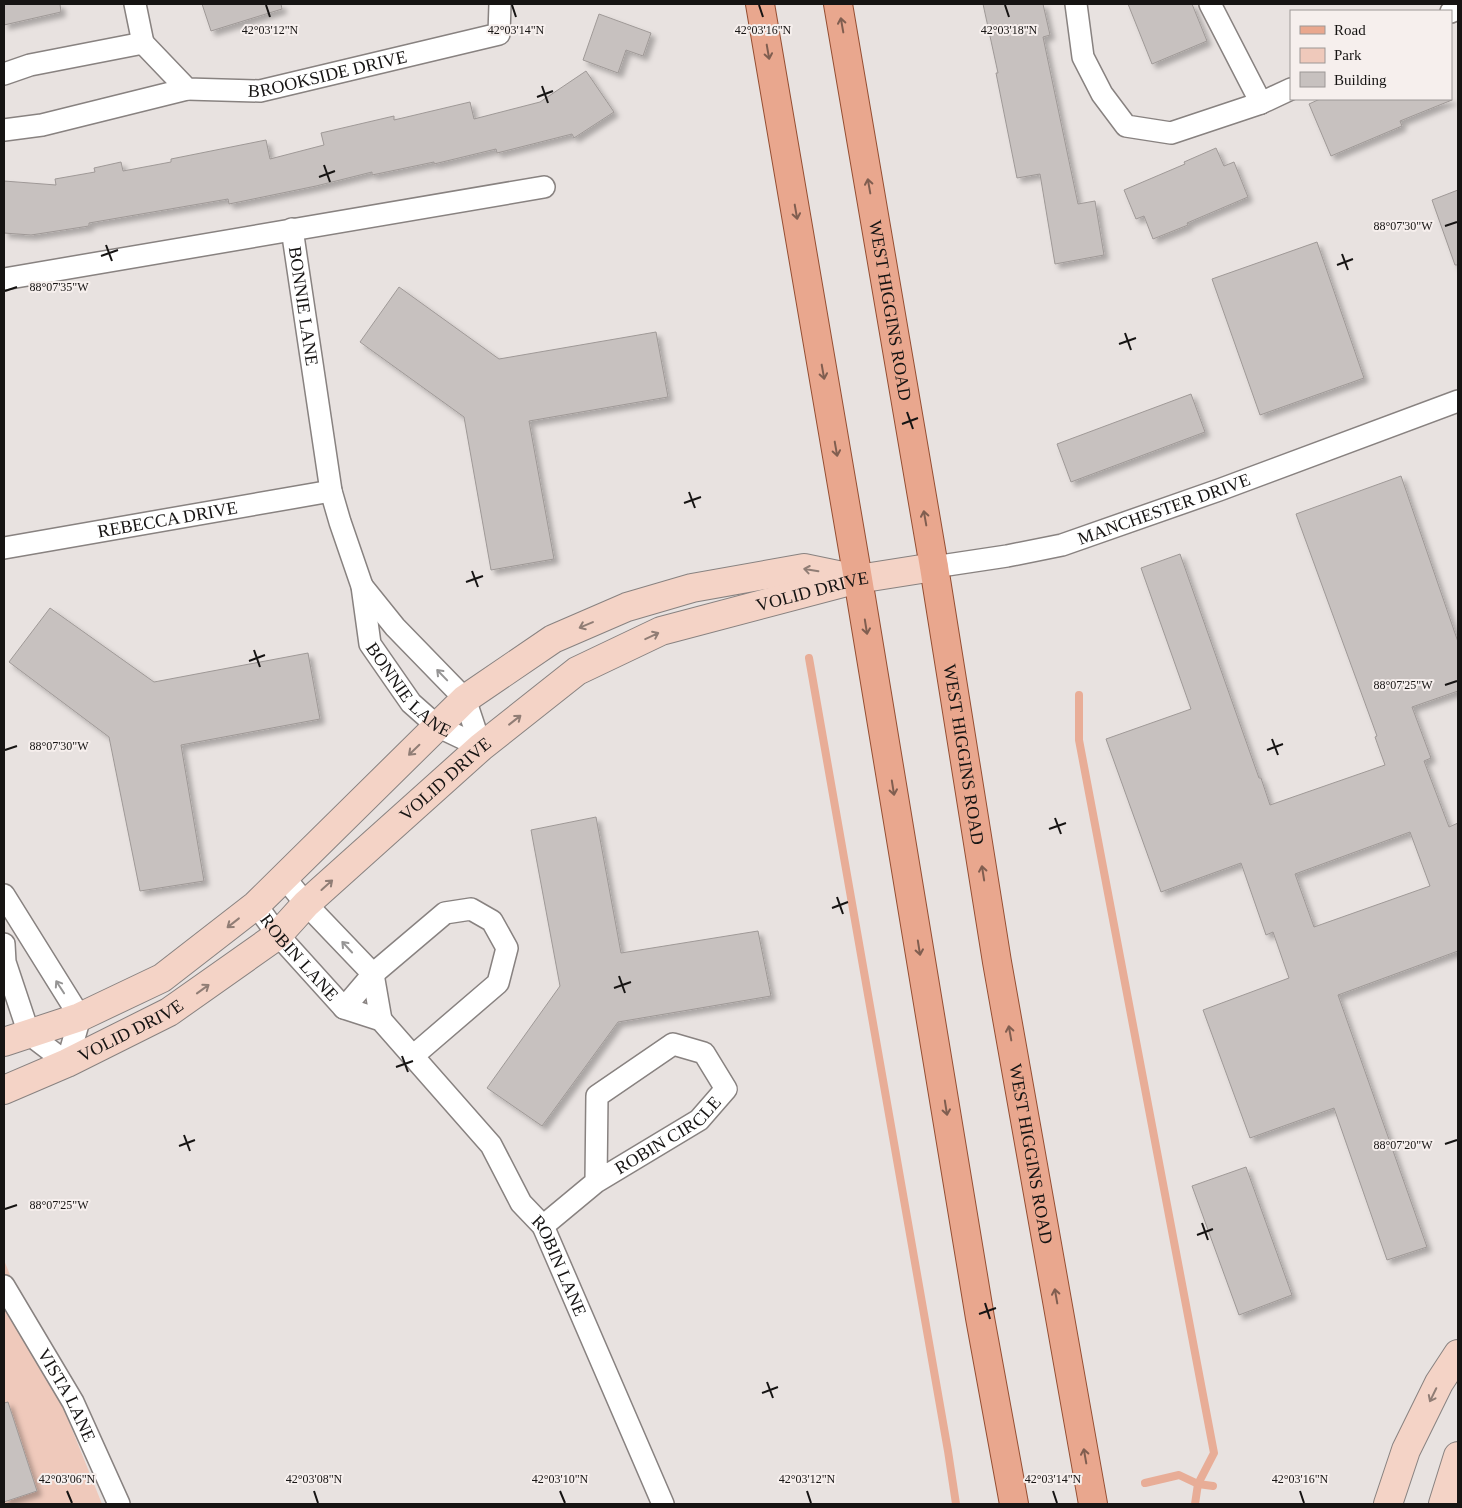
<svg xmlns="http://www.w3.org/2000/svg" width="1462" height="1508" font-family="Georgia,serif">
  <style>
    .green { fill: #efc9bb }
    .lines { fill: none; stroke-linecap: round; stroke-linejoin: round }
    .stream { stroke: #e8ad97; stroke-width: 8 }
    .building { fill: #c7c1bf; stroke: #9f9997; fill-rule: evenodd; filter: url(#shadow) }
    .street-casing { stroke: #888280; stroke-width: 24 }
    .secondary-casing { stroke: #888280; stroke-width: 30 }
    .primary-casing { stroke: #954e32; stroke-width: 30 }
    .street { stroke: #fff; stroke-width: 21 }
    .secondary { stroke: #f4d3c6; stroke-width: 28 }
    .primary { stroke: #e9a78e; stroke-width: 28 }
    .oneway { stroke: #805e50 }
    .oneway2 { stroke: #907d75 }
    .oneway3 { stroke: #969595 }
    .ticks { fill: none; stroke: #161413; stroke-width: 2 }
    .labels { text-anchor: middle; stroke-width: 4; stroke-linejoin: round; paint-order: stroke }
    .street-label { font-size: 18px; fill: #161413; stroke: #f6efed }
    .ticks-label { font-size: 12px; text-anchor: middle; fill: #161413; stroke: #f6efed; stroke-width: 4; stroke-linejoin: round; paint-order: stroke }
  </style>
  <defs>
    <filter id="shadow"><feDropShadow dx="4.5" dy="4.5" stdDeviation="2.5" flood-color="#0004"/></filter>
  </defs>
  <rect width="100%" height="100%" fill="#e8e2e0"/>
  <polygon class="green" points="4,1260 102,1504 4,1504"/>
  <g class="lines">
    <g class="stream">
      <polyline points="809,658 948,1451 956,1504"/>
      <polyline points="1079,695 1079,740 1214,1453 1198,1484 1195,1504"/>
      <polyline points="1145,1483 1179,1475 1198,1484 1213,1486"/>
    </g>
  </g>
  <g class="building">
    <polygon points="4,4 60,4 61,12 4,25"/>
    <polygon points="202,4 281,4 282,9 211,31"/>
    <polygon points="983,4 1043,4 1050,35 1043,37 1078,204 1095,201 1104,255 1055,264 1040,174 1017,178 996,73 998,73"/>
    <polygon points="1128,4 1192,4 1207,41 1152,64"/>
    <polygon points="599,14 651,33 643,56 626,50 618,73 583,60"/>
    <polygon points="586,71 614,112 574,138 572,134 497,153 496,149 434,164 434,162 372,175 372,172 316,186 229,204 228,199 89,223 89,226 31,235 4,233 4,181 56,185 55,179 95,172 94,168 121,162 123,171 171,162 171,159 266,140 270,159 324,145 321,133 394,116 394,120 470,102 474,119 540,102"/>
    <polygon points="1320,99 1451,99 1452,100 1400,121 1402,126 1331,156 1309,104"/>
    <polygon points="1216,148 1224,166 1234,162 1248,197 1187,223 1188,225 1153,239 1144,216 1136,219 1124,190 1185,164 1184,162"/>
    <polygon points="1458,190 1458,265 1455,265 1432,200"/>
    <polygon points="1317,242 1364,378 1260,415 1212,279"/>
    <polygon points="399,287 499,359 656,332 668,397 529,421 554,559 491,570 464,417 360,342"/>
    <polygon points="1191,394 1205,432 1071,482 1057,444"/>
    <path d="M1401 476 1458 642V691L1412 707 1431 758 1424 761 1449 827 1458 823V951L1338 995 1427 1247 1387 1260 1334 1108 1250 1138 1203 1010 1289 978 1273 932 1266 935 1241 863 1161 892 1106 739 1191 709 1141 568 1180 554 1259 778H1261L1270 805 1385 765 1375 737 1377 736 1296 514ZM1410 832 1430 886 1314 927 1295 874Z"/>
    <polygon points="50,608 154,682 308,653 320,719 181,745 204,881 140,891 109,737 9,662"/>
    <polygon points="596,817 621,953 758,931 771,996 618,1022 542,1126 487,1088 560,986 531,830"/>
    <polygon points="1246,1167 1292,1295 1239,1315 1192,1186"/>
    <polygon points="8,1402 37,1491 4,1502 4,1403"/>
  </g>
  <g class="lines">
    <g class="street-casing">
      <g id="street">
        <polyline points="135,4 143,43"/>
        <polyline points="1076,4 1083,57 1102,94 1126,126 1171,133 1261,103 1291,89"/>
        <polyline points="1210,4 1261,103"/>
        <polyline points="1451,12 1458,8"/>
        <path id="s1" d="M143 43 187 89 260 91 499 34 500 4"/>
        <polyline points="4,74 30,65 143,43"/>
        <polyline points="4,130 42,125 187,89"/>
        <path id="s2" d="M292 229 331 491 340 522 362 586 370 644 411 703 437 726 481 747"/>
        <polyline points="4,279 544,187"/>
        <path id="s3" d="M4 548 331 491"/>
        <path id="s4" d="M934 567 1007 556 1062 545 1219 490 1458 401"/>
        <polyline points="362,586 395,627 465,699 481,747"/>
        <polyline points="284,877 306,904 373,974 381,1020"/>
        <polyline points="4,895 80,1017 67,1063 29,1034 5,962 4,944"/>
        <path id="s5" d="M256 905 278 935 344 1008 381 1020 491 1145 521 1203 543 1226 663 1504"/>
        <polyline points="344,1008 373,974 445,913 471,909 492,921 507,948 498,983 413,1056"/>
        <path id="s6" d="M543 1226 596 1182 699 1120 726 1089 704 1053 673 1044 597 1096 596 1182"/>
        <path id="s7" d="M4 1286 73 1402 119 1504"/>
      </g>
    </g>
    <g class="secondary-casing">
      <g id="secondary">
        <polyline points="4,1042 80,1017 162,978 256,905 465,699 553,639 627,607 692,588 804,568 852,578"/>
        <path id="s8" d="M4 1090 67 1063 169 1012 278 935 306 904 481 747 577 671 661 631 858 579 934 567"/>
        <polyline points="1388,1504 1406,1450 1439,1383 1458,1354"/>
        <polyline points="1443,1504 1458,1456"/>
      </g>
    </g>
    <g class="primary-casing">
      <g id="primary">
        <polyline points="760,4 858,579 980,1318 1014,1504"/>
        <path id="s9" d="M838 4 934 567 997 962 1093 1504"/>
      </g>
    </g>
    <use href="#street" class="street"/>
    <use href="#secondary" class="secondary"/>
    <use href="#primary" class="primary"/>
  </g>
  <defs><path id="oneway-shaft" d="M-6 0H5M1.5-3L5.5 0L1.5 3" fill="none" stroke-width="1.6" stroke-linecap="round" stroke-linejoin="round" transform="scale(1.25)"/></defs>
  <g class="oneway">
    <use href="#oneway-shaft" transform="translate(842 25) rotate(-100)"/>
    <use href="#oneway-shaft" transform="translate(768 52) rotate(80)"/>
    <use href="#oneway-shaft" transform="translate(869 186) rotate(-100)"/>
    <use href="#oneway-shaft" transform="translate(796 212) rotate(80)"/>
    <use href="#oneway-shaft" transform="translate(823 372) rotate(80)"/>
    <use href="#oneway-shaft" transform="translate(836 449) rotate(80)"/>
    <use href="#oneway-shaft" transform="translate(925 518) rotate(-100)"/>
    <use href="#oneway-shaft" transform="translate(866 627) rotate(81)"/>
    <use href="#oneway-shaft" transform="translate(893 788) rotate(81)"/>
    <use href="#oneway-shaft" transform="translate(983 873) rotate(-99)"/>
    <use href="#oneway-shaft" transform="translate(919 948) rotate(81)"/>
    <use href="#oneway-shaft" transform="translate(1010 1033) rotate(-100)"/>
    <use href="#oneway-shaft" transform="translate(946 1108) rotate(81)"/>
    <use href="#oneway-shaft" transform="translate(1056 1296) rotate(-100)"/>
    <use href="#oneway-shaft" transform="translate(1085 1456) rotate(-100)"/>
  </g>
  <g class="oneway2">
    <use href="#oneway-shaft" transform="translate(811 570) rotate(-171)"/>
    <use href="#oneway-shaft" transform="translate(586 625) rotate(157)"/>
    <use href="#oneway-shaft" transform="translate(652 636) rotate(-25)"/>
    <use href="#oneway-shaft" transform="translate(515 720) rotate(-38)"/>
    <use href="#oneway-shaft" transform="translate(414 750) rotate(136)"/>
    <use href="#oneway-shaft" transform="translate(327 885) rotate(-42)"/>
    <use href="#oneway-shaft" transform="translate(233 923) rotate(142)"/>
    <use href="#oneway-shaft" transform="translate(203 989) rotate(-36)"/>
    <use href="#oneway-shaft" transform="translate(1433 1395) rotate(116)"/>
  </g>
  <g class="oneway3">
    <use href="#oneway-shaft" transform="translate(442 675) rotate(-134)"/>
    <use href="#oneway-shaft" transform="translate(347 947) rotate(-133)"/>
    <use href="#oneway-shaft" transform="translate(60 987) rotate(-123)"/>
  </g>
  <path class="ticks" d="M266 5 270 17M512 5 516 17M759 5 763 17M1005 5 1009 17M542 86 548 103M537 97 553 91M324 165 330 182M319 177 335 171M1445 226 1457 222M106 245 112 261M1342 254 1348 270M101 256 118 250M1337 265 1353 259M5 291 17 287M1125 333 1131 350M1119 344 1136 338M907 412 913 429M902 424 918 418M689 492 695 508M684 503 701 497M472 571 478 587M466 582 483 576M254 650 260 667M249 661 265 655M1445 685 1457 681M1272 739 1278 755M5 750 17 746M1267 750 1283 744M1055 818 1061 834M1049 829 1066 823M837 897 843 914M832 908 848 902M619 976 625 993M614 988 631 982M402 1056 408 1072M396 1067 413 1061M184 1135 190 1151M1445 1144 1457 1140M179 1146 195 1140M5 1209 17 1205M1202 1223 1208 1240M1197 1235 1213 1229M985 1303 990 1319M979 1314 996 1308M767 1382 773 1398M762 1393 778 1387M67 1491 72 1503M314 1491 318 1503M560 1491 565 1503M807 1491 811 1503M1053 1491 1057 1503M1300 1491 1304 1503"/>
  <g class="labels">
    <g class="street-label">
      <text dy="6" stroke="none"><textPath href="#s1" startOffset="206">BROOKSIDE DRIVE</textPath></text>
      <text dy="6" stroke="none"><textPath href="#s2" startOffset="78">BONNIE LANE</textPath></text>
      <text dy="6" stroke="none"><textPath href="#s9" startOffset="311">WEST HIGGINS ROAD</textPath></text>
      <text dy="6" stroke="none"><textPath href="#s4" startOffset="238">MANCHESTER DRIVE</textPath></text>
      <text dy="6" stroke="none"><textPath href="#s3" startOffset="166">REBECCA DRIVE</textPath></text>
      <text dy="6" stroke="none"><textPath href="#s8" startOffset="965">VOLID DRIVE</textPath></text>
      <text dy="6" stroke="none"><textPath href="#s2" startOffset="484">BONNIE LANE</textPath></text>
      <text dy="6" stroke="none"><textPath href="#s9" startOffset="761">WEST HIGGINS ROAD</textPath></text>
      <text dy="6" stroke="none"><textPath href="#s8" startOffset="545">VOLID DRIVE</textPath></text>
      <text dy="6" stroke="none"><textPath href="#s5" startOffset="68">ROBIN LANE</textPath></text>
      <text dy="6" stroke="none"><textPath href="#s8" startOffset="140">VOLID DRIVE</textPath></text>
      <text dy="6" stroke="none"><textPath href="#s6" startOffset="155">ROBIN CIRCLE</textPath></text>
      <text dy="6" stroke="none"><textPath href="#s9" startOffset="1166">WEST HIGGINS ROAD</textPath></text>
      <text dy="6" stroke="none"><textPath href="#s5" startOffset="481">ROBIN LANE</textPath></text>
      <text dy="6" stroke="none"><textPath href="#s7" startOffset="126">VISTA LANE</textPath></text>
    </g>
  </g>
  <g class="ticks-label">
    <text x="763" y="34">42°03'16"N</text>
    <text x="1009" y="34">42°03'18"N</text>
    <text x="270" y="34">42°03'12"N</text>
    <text x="516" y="34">42°03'14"N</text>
    <text x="1403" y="230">88°07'30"W</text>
    <text x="59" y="291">88°07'35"W</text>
    <text x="1403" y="689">88°07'25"W</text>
    <text x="59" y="750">88°07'30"W</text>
    <text x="1403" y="1149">88°07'20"W</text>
    <text x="59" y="1209">88°07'25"W</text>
    <text x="67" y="1483">42°03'06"N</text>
    <text x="314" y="1483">42°03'08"N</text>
    <text x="560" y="1483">42°03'10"N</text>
    <text x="807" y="1483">42°03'12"N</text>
    <text x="1053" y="1483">42°03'14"N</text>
    <text x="1300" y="1483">42°03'16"N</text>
  </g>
  <rect width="1462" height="1508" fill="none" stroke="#161413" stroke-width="10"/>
  <rect x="1290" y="10" width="162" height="90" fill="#f6efed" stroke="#9c9796"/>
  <rect x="1300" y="26" width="25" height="8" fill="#e9a78e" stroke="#9c9796"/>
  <text x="1334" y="35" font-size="15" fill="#161413">Road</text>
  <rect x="1300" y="48" width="25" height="15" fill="#efc9bb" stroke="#9c9796"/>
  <text x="1334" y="60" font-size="15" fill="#161413">Park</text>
  <rect x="1300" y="72" width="25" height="15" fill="#c7c1bf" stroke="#9c9796"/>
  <text x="1334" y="85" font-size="15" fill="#161413">Building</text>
</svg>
